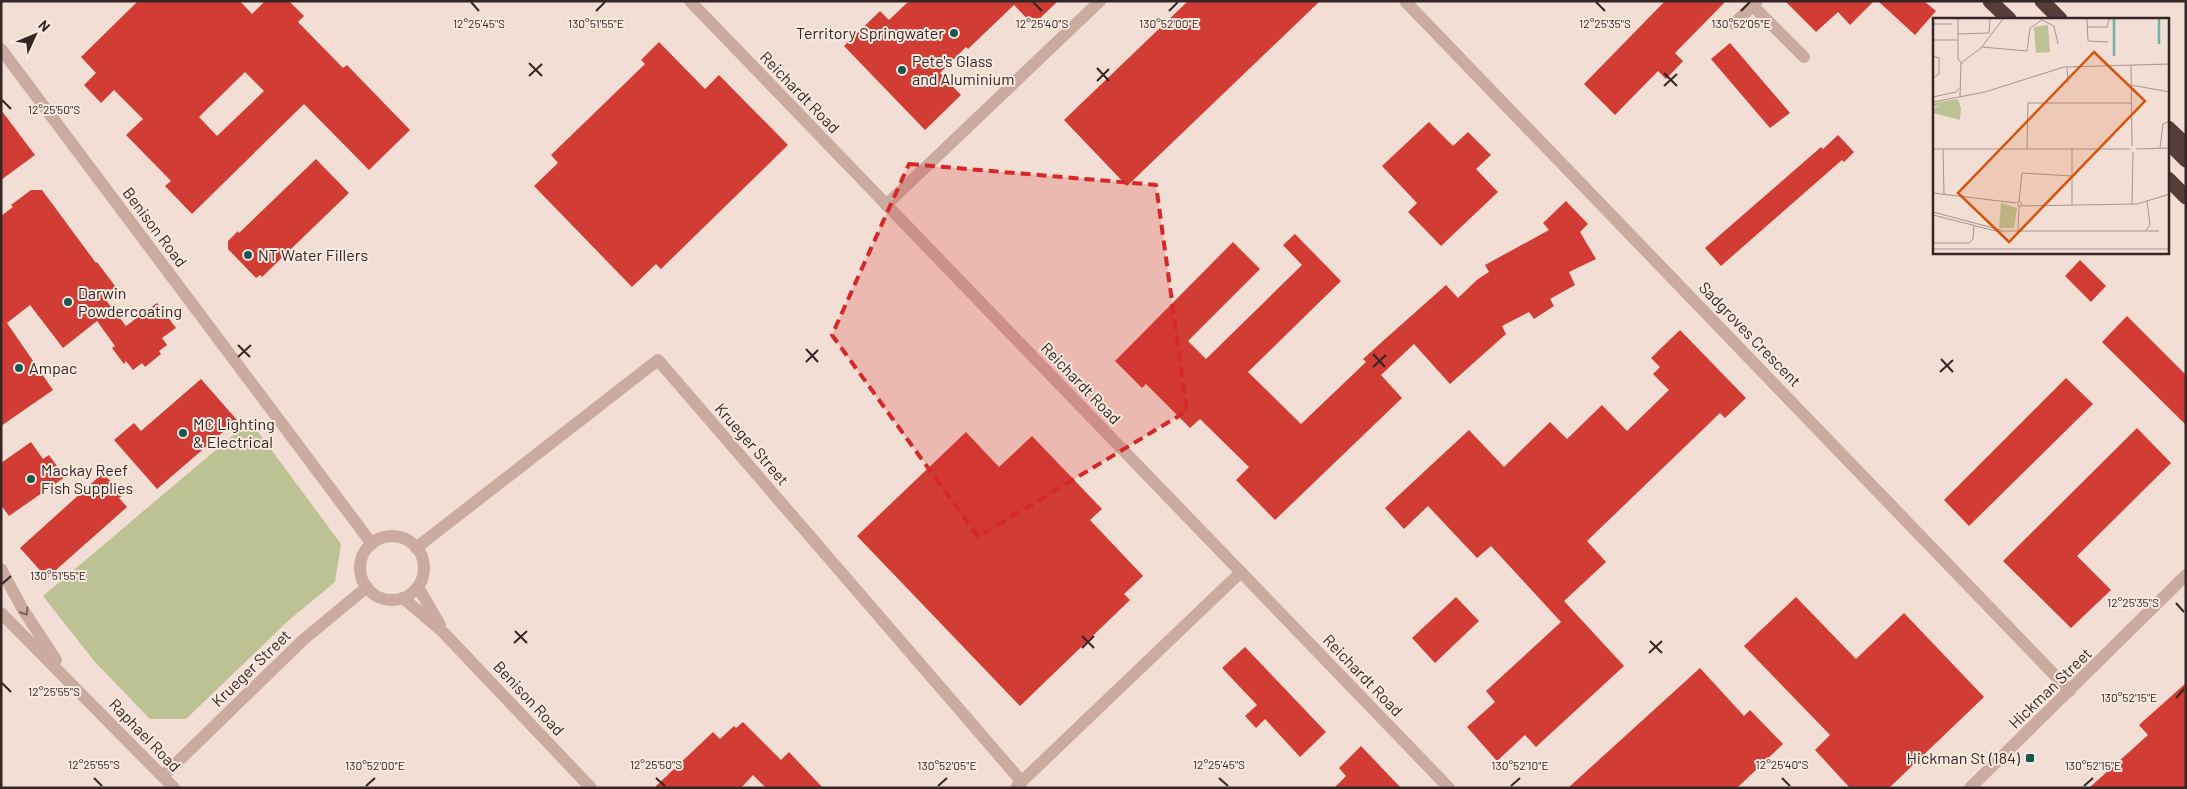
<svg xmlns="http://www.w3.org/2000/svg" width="2187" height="789" font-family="Barlow,sans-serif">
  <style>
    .green { fill: #bcc294 }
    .building { fill: #d13c34; fill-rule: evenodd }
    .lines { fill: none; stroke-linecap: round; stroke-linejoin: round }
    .street { stroke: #cbaba0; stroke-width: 12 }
    .highway { stroke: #563d3a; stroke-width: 15 }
    .oneway { stroke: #78625c }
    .marked { fill: #d62828; fill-opacity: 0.2; stroke: #d62828; stroke-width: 4; stroke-dasharray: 10 6; stroke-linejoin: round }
    .ticks { fill: none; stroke: #342624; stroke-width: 2 }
    .poi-dot { fill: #165850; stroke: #fae9e0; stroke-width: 2 }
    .labels { text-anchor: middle; stroke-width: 4; stroke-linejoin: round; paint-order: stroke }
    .poi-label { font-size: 16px; fill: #342624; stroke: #fae9e0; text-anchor: start }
    .street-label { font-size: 16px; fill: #342624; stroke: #fae9e0 }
    .inset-river { fill: none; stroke: #71b2a8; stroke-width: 2.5 }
    .inset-road { fill: none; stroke: #a6948e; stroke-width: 1 }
    .view { fill: #d6540e; fill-opacity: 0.15; stroke: #d6540e; stroke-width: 2.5 }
    .inset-edge { fill: none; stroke: #342624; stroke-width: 2.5 }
    .ticks-label { font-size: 12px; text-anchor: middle; fill: #342624; stroke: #fae9e0; stroke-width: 4; stroke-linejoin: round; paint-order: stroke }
  </style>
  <rect width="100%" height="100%" fill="#f2ded4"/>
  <polygon class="green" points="250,421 341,544 335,582 288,621 186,719 150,719 95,662 43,596"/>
  <g class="building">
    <path d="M138 1H240L252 14 265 1H289L304 16 298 22 343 68 347 65 410 130 369 170 304 104 192 214 165 186 171 181 126 135 143 119 114 90 101 103 84 85 96 73 81 57ZM245 72 264 91 217 136 199 117Z"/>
    <polygon points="909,1 1058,1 1033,25 1014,5 968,49 966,47 940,73 961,95 925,130 844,46 880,11 889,20"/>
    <polygon points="1188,1 1320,1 1127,186 1064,120"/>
    <polygon points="1665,1 1726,1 1675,53 1683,61 1666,79 1658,71 1615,115 1584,84"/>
    <polygon points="1785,1 1874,1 1850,25 1838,12 1816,32"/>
    <polygon points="1878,1 1924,1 1936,11 1915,35"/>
    <polygon points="659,42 705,89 719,75 788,145 661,269 656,264 632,287 534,186 558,163 551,155 645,64 641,60"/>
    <polygon points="1730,43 1790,113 1770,128 1711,59"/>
    <polygon points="1,110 35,155 1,180"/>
    <polygon points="1429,122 1453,146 1468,132 1491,155 1476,169 1498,192 1441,246 1408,212 1417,203 1382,166"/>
    <polygon points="1838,135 1854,152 1844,162 1842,160 1721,266 1705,248 1821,147 1823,149"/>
    <polygon points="316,159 349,193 262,277 260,275 256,278 228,249 228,241 238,231 239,233"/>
    <polygon points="31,190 42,190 96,263 97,262 118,290 105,299 126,326 157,303 176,328 162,338 167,345 159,351 161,354 145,367 142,363 133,370 126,361 124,364 112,348 115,346 97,321 63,348 30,305 7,323 53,390 1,426 1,216 13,207 11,205"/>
    <polygon points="1566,201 1588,224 1580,232 1596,259 1569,272 1575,285 1550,299 1554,306 1534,319 1529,312 1502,326 1506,334 1450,384 1414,344 1381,375 1402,398 1275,520 1236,480 1249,467 1200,419 1190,428 1146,384 1142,388 1115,361 1233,242 1260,269 1188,341 1206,359 1302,265 1283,245 1295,234 1341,281 1248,372 1301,424 1366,362 1363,359 1384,340 1446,285 1458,298 1478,279 1489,272 1485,265 1549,230 1543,223"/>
    <polygon points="2080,260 2106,286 2091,302 2065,276"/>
    <polygon points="2127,316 2186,375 2186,425 2102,342"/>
    <polygon points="1680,330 1746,398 1725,418 1720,413 1587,541 1606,562 1564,601 1624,666 1536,747 1525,735 1497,761 1467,727 1495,702 1486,691 1561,622 1491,546 1477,558 1428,506 1404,529 1385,508 1469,430 1504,467 1550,422 1567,439 1602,405 1627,431 1669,390 1653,374 1660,367 1651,358"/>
    <polygon points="2066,378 2093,404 1969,526 1944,500"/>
    <polygon points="201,379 237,420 157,489 114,440 134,423 141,431"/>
    <polygon points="2137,428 2171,463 2077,556 2111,590 2071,628 2003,561"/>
    <polygon points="966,432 999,467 1032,436 1102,509 1090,520 1143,576 1124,594 1130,600 1020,706 857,536"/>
    <polygon points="31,442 43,459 49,455 65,477 9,516 1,505 1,463"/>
    <polygon points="103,473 123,495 119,498 127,507 47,578 20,548"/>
    <polygon points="1456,597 1479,621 1435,663 1412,638"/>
    <polygon points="1796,597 1856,659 1904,613 1984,697 1889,788 1850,788 1815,750 1830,735 1744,646"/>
    <polygon points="1245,647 1326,732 1300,757 1265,719 1256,728 1245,716 1257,705 1222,668"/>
    <polygon points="1700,668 1744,716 1750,710 1783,744 1737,788 1568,788"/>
    <polygon points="2186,683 2186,788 2089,788 2148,735 2139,725"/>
    <polygon points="743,722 781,760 789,752 823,788 766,788 753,775 741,788 654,788 713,732 720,739 734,726 736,728"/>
    <polygon points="1361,746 1401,788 1334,788 1346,776 1339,768"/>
  </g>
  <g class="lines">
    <g class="street">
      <polyline points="690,1 1449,788"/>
      <polyline points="1405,1 2070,691"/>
      <polyline points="1753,6 1804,57"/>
      <polyline points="1734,24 1757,1"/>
      <polyline points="1,49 372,544"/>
      <polyline points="886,205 1100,1"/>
      <circle cx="392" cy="568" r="32"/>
      <polyline points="416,548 658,360 1022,782"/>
      <polyline points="1,569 22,608 56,660"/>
      <polyline points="418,587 440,625"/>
      <polyline points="403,598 443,632 591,788"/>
      <polyline points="1,613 174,788"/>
      <polyline points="163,776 303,640 367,587"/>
      <polyline points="1017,786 1241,572"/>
      <polyline points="1970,788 2186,575"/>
    </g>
    <g class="highway">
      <polyline points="1990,1 2009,19"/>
      <polyline points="2042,1 2060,19"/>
      <polyline points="2168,128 2186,145"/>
      <polyline points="2168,142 2186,160"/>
      <polyline points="2168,179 2186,197"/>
    </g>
  </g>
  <defs><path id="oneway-chevron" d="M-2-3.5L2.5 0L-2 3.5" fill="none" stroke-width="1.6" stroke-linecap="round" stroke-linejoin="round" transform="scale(1.25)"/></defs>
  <use class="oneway" href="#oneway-chevron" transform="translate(25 612) rotate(58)"/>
  <path class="marked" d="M909 164 1156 185 1187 411 978 537 832 335Z"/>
  <path class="ticks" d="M471 2 479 11M1033 2 1042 11M1596 2 1605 11M596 11 605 2M1169 11 1178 2M1741 11 1750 2M529 63 542 76M1097 68 1109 81M1664 73 1677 86M529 76 542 64M1097 81 1109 69M1664 86 1677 74M2 100 11 109M238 345 250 357M806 349 818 362M1373 354 1385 367M238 357 251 345M1941 359 1953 372M806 362 818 350M1373 367 1386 355M1940 372 1953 360M2 584 11 576M2176 603 2184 612M515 631 527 643M1082 636 1094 648M1650 641 1662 653M514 643 527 631M1082 648 1094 636M1649 653 1662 641M2 683 11 692M2176 698 2184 689M94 778 102 786M656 778 665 786M1219 778 1228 786M1782 778 1790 786M366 786 375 778M938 786 947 778M1511 786 1520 778M2084 786 2093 778"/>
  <g class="poi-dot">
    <circle cx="954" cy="33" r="5"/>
    <circle cx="902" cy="70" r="5"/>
    <circle cx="248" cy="255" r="5"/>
    <circle cx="68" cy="302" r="5"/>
    <circle cx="19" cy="368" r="5"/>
    <circle cx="183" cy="433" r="5"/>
    <circle cx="31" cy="479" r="5"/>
    <rect x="2025" y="753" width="10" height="10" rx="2.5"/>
  </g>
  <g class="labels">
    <g class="poi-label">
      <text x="944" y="39" text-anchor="end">Territory Springwater</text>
      <text x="912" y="67">Pete's Glass<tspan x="912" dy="18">and Aluminium</tspan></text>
      <text x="258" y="261">NT Water Fillers</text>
      <text x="78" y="299">Darwin<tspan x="78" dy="18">Powdercoating</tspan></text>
      <text x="29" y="374">Ampac</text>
      <text x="193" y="430">MC Lighting<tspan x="193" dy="18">&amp; Electrical</tspan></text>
      <text x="41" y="476">Mackay Reef<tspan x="41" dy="18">Fish Supplies</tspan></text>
      <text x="2020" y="764" text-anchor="end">Hickman St (184)</text>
    </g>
    <g class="street-label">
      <text transform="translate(800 92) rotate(46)" y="6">Reichardt Road</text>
      <text transform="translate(155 227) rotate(53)" y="6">Benison Road</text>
      <text transform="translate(1750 334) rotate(46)" y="6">Sadgroves Crescent</text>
      <text transform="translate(1081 383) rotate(46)" y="6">Reichardt Road</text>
      <text transform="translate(752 444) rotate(49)" y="6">Krueger Street</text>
      <text transform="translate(251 668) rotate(-44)" y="6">Krueger Street</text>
      <text transform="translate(1363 675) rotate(46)" y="6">Reichardt Road</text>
      <text transform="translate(2050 688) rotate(-44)" y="6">Hickman Street</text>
      <text transform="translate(529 698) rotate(47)" y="6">Benison Road</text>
      <text transform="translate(145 735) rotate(46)" y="6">Raphael Road</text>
    </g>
  </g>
  <g transform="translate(1933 18)">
    <rect width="236" height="236" fill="#f2ded4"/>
    <path d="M115 7 117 34 103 35 101 9ZM25 81 28 90 27 102 0 95V91L7 87 0 89V85ZM68 185 84 190 81 210H66Z" fill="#bcc294"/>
    <path class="inset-river" d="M226 1V26M181 38V1"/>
    <path class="inset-road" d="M25 1V41L29 46M154 1 155 23 175 24M0 6H19M154 9H174L176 1M25 16 56 15 57 1M0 22H25M49 29 94 33 97 10 109 2 121 8 125 26M0 38 6 40V56L0 60M198 47 199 128M134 49 135 65M198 67 237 74M0 79 23 74 26 70M27 79 28 45 48 30 70 1M0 84 52 74 131 49 237 46M227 130 230 106 237 103M0 131H197M10 131 11 176M94 131 95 85H199M203 131 237 130M0 175 83 185M86 183 89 155 139 158M199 186 200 134M89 187 87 183 84 184 86 188 204 186 237 176M139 187V131M0 194 68 212M0 197 63 213H226M213 212 217 207 214 183M85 213 86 188M0 225H36L40 221 41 208M0 231H237"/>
    <path class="view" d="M161 34 212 83 76 224 25 175Z"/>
    <rect width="236" height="236" class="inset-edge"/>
  </g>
  <g class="ticks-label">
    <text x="596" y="28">130°51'55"E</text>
    <text x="1169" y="28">130°52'00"E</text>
    <text x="1741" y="28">130°52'05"E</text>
    <text x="479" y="28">12°25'45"S</text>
    <text x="1042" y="28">12°25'40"S</text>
    <text x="1605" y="28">12°25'35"S</text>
    <text x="54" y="114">12°25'50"S</text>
    <text x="58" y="580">130°51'55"E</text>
    <text x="2133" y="607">12°25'35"S</text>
    <text x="54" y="696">12°25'55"S</text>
    <text x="2129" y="702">130°52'15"E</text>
    <text x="94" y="769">12°25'55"S</text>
    <text x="656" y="769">12°25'50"S</text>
    <text x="1219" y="769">12°25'45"S</text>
    <text x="1782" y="769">12°25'40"S</text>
    <text x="375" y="770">130°52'00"E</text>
    <text x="947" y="770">130°52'05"E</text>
    <text x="1520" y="770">130°52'10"E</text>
    <text x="2093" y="770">130°52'15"E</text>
  </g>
  <rect width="2187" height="789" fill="none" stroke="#342624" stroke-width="5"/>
  <g transform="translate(35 35) rotate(46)" stroke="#fae9e0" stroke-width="4" paint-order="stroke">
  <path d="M0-4L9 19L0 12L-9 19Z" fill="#342624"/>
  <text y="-8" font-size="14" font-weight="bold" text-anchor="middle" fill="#342624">N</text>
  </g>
</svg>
